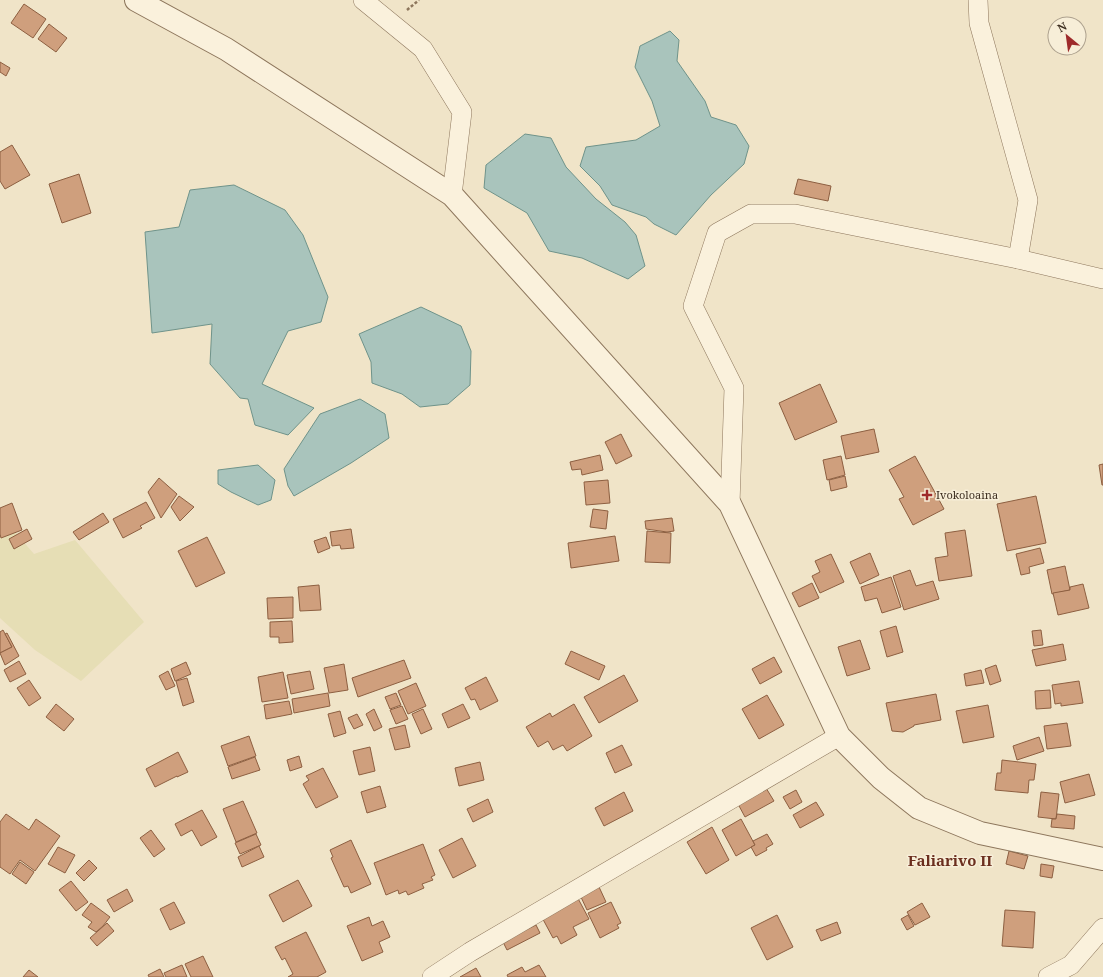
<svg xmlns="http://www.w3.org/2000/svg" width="1103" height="977" font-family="'Noto Serif',serif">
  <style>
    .farmland { fill: #e6deb5 }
    .water { fill: #a9c4bc; stroke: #6f938a }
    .building { fill: #cf9f7d; stroke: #8d5f41 }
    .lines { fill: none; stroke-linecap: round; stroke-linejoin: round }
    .minor-casing { stroke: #8d765c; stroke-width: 20 }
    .tertiary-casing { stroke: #8d765c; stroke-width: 24 }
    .path { stroke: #8d765c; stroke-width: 2.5; stroke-dasharray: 3 2; stroke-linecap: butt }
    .minor { stroke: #faf1dc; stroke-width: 19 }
    .tertiary { stroke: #faf1dc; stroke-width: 22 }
    .poi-dot { fill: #9e2a2b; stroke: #f7eed8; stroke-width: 1.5 }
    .labels { text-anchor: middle; stroke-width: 3; stroke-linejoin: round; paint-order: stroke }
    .poi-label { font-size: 11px; fill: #3d2e20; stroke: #f7eed8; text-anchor: start }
    .district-label { font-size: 15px; font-weight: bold; fill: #6b2e1e; stroke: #f7eed8 }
  </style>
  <rect width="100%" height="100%" fill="#f0e4c8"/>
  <polygon class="farmland" points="0,515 34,554 75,540 144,622 81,681 35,650 0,618"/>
  <g class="water">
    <polygon points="670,31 679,40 677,61 705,101 711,117 736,125 749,146 744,164 711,195 676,235 654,224 646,217 612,205 600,186 580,166 586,147 636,140 660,126 652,101 635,67 640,46"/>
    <polygon points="525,134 551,138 566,167 596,199 625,222 636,235 645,266 628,279 582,258 549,251 527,213 484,188 486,165"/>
    <polygon points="234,185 285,210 303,235 328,297 321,322 288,331 262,384 314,408 288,435 255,425 248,399 240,398 210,364 212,324 152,333 145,232 179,227 190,190"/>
    <polygon points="421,307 461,326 471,351 470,385 448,404 420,407 402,394 372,383 371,362 359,334"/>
    <polygon points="360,399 385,414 389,438 351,463 294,496 288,486 284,469 320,414"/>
    <polygon points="258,465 275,480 271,500 258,505 231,492 218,484 218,470"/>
  </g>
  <g class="building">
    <polygon points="24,4 46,19 33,38 11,23"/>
    <polygon points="49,24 67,38 56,52 38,39"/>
    <polygon points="0,62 10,68 6,76 0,72"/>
    <polygon points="12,145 30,175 5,189 0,181 0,152"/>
    <polygon points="79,174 91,213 62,223 49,184"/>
    <polygon points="798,179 831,186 828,201 794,194"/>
    <polygon points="820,384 837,422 795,440 779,403"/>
    <polygon points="874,429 879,452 846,459 841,436"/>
    <polygon points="621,434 632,456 616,464 605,442"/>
    <polygon points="600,455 603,470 582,475 581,469 572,470 570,462"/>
    <polygon points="841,456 845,475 827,480 823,460"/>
    <polygon points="915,456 944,509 913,525 899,499 904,497 889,470"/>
    <polygon points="1103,464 1103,485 1102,485 1099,465"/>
    <polygon points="845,476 847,487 831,491 829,480"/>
    <polygon points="159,478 177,494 161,518 148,492"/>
    <polygon points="608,480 610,503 586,505 584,482"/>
    <polygon points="179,496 194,507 180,521 171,507"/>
    <polygon points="1036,496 1046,543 1007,551 997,504"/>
    <polygon points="146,502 155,518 140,526 142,528 123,538 113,519"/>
    <polygon points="12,503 22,530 1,538 0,534 0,508"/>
    <polygon points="593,509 608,511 606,529 590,527"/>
    <polygon points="103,513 109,522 79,540 73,532"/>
    <polygon points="672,518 674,531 667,532 646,529 645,521"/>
    <polygon points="27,529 32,539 14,549 9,539"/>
    <polygon points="351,529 354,548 341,549 340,545 332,546 330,532"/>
    <polygon points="965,530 972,576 939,581 935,558 948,556 945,533"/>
    <polygon points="647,531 671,533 670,563 645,562"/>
    <polygon points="615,536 619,561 571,568 568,543"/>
    <polygon points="207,537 225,573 196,587 178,551"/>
    <polygon points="326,537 330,548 318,553 314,541"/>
    <polygon points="1040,548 1044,563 1029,567 1030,573 1021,575 1016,554"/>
    <polygon points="870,553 879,575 860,584 850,562"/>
    <polygon points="831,554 844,582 820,593 812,576 820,572 815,561"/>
    <polygon points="1065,566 1070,590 1052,594 1047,570"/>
    <polygon points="910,570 916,586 933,581 939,599 904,610 893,576"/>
    <polygon points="891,577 901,607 882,613 877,598 865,601 861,587"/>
    <polygon points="812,583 819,598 799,607 792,593"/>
    <polygon points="1083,584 1089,608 1058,615 1053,593 1070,590 1070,587"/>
    <polygon points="319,585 321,610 300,611 298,587"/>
    <polygon points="293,597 293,618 268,619 267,598"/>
    <polygon points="292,621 293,642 279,643 279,637 270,637 270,622"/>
    <polygon points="896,626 903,652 887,657 880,631"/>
    <polygon points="3,630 12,647 0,653 0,632"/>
    <polygon points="1041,630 1043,645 1034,646 1032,631"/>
    <polygon points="7,633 19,656 5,665 0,653 12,647 5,634"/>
    <polygon points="860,640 870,669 847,676 838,647"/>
    <polygon points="1063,644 1066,660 1036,666 1032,650"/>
    <polygon points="571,651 605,666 599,680 565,664"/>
    <polygon points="774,657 782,672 760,684 752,669"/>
    <polygon points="404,660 411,678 358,697 352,678"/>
    <polygon points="19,661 26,674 10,682 4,670"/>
    <polygon points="186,662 191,674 175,681 171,669"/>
    <polygon points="344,664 348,690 329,693 324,668"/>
    <polygon points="996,665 1001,681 990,685 985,669"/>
    <polygon points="981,670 984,683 966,686 964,674"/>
    <polygon points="168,671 175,686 166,690 159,676"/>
    <polygon points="310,671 314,689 291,694 287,675"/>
    <polygon points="283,672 288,698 262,702 258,677"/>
    <polygon points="624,675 638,701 599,723 584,697"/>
    <polygon points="486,677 498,701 480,710 475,699 471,700 465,688"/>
    <polygon points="187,678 194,702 183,706 176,681"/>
    <polygon points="29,680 41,698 29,706 17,688"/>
    <polygon points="1079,681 1083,703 1061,706 1061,703 1055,704 1052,685"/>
    <polygon points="416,683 426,706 408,714 398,691"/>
    <polygon points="1050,690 1051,708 1036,709 1035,691"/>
    <polygon points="328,693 330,706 294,713 292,699"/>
    <polygon points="396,693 401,705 390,709 385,697"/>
    <polygon points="936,694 941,720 914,725 914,726 903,732 892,731 886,703"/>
    <polygon points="767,695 784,725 759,739 742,709"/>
    <polygon points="289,701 292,714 266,719 264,705"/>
    <polygon points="56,704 74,719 64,731 46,717"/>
    <polygon points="463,704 470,718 448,728 442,714"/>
    <polygon points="574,704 592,736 567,751 563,745 553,750 548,741 538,747 526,727 550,713 552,717"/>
    <polygon points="988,705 994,737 963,743 956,711"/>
    <polygon points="402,706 408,719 396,724 390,710"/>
    <polygon points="374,709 382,727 374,731 366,714"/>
    <polygon points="423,709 432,729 421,734 412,714"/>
    <polygon points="340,711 346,733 334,737 328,714"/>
    <polygon points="357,714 363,725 354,729 348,718"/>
    <polygon points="1067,723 1071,746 1047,749 1044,726"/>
    <polygon points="405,725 410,747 395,750 389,729"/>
    <polygon points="249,736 256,756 228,766 221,746"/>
    <polygon points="1039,737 1044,751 1017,760 1013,746"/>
    <polygon points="622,745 632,765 615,773 606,753"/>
    <polygon points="370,747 375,771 359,775 353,751"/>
    <polygon points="178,752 188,772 177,777 177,776 155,787 146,769"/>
    <polygon points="299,756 302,767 290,771 287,760"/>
    <polygon points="255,757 260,770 232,779 228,767"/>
    <polygon points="1002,760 1036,764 1034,780 1029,780 1028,793 995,790 997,773 1001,773"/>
    <polygon points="480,762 484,780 459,786 455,768"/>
    <polygon points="323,768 338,797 316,808 303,784 309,780 306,776"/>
    <polygon points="1089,774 1095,795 1065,803 1060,782"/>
    <polygon points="380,786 386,807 367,813 361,792"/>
    <polygon points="766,788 774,801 745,817 738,804"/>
    <polygon points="796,790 802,802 790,809 783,797"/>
    <polygon points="624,792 633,811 604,826 595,808"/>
    <polygon points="1041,792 1059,794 1056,819 1038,817"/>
    <polygon points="488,799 493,812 473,822 467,809"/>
    <polygon points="243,801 257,833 236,842 223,809"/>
    <polygon points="816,802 824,815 800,828 793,815"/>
    <polygon points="202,810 217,837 201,846 192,830 181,836 175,824"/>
    <polygon points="6,814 29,830 36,819 60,836 35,871 20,860 10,874 0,867 0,822"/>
    <polygon points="1057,814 1075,816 1074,829 1051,827 1052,819 1056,819"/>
    <polygon points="741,819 755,845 736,856 722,830"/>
    <polygon points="712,827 729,860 706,874 687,842"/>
    <polygon points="151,830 165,849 154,857 140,838"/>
    <polygon points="256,834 261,845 240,854 235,843"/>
    <polygon points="767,834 773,844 766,848 767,850 756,856 751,847 755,845 753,841"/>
    <polygon points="462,838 476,866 453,878 439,850"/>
    <polygon points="351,840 371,884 351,893 348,886 344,887 331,858 333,857 330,850"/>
    <polygon points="423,844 435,875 431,877 433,880 422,884 424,888 408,895 406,891 399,894 398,890 386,895 374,863"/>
    <polygon points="259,846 264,857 242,867 238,857"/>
    <polygon points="58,847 75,855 65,873 48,864"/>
    <polygon points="1009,851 1028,856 1024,869 1006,864"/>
    <polygon points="89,860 97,868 84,881 76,873"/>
    <polygon points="20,862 34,872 26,884 12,874"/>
    <polygon points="1041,864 1054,866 1052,878 1040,876"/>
    <polygon points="593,874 606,902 587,910 574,882"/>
    <polygon points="298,880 312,906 283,922 269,895"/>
    <polygon points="71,881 88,902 76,911 59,890"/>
    <polygon points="127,889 133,901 114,912 107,900"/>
    <polygon points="574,891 589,919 573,927 577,935 561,944 557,936 553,938 538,910"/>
    <polygon points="174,902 185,923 170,930 160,909"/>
    <polygon points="611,902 621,923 617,925 619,928 600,938 588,913"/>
    <polygon points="91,903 110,917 103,926 96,932 88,927 92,922 82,915"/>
    <polygon points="922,903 930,917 915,925 907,912"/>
    <polygon points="1005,910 1035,912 1033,948 1002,946"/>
    <polygon points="777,915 793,947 767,960 751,928"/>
    <polygon points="908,915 914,926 907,930 901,919"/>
    <polygon points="369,917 372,926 383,921 390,937 379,942 383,952 362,961 347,926"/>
    <polygon points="837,922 841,933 821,941 816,930"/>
    <polygon points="107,923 114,931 97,946 90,938"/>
    <polygon points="536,925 540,933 507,950 501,938 511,937"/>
    <polygon points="306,932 326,972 317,977 288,977 293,974 285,958 282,960 275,947"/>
    <polygon points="203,956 213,977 191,977 185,964"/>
    <polygon points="182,965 187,977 166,977 164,973"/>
    <polygon points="539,965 546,977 508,977 507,975 522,967 525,972"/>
    <polygon points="476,968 481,977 460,977"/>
    <polygon points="160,969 164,977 149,977 148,975"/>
    <polygon points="29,970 38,977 23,977"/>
  </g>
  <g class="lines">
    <g class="minor-casing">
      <g id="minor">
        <polyline points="363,0 423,49 462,112 452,195"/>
        <polyline points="978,0 979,23 1028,200 1018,259"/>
        <polyline points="730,504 734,388 693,306 717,233 751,214 795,214 1018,259 1103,279"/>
        <polyline points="432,977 470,952 839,736"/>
        <polyline points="1048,977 1071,965 1103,928"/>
      </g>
    </g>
    <g class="tertiary-casing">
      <polyline id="tertiary" points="136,0 226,49 452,195 730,504 839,736 881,778 919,808 980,833 1103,859"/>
    </g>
    <polyline class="path" points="407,10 419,0"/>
    <use href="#minor" class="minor"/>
    <use href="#tertiary" class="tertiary"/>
  </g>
  <path class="poi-dot" d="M925 489h4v4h4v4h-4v4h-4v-4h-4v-4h4z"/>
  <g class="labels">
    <g class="poi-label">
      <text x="936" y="499">Ivokoloaina</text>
    </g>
    <g class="district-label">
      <text x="950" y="866">Faliarivo II</text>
    </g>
  </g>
  <g transform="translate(1067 36) rotate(331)"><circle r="19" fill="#f7eed8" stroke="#ada18e"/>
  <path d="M0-3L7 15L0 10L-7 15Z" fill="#9e2a2b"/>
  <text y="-6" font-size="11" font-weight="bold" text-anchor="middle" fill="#3d2e20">N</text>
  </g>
</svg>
